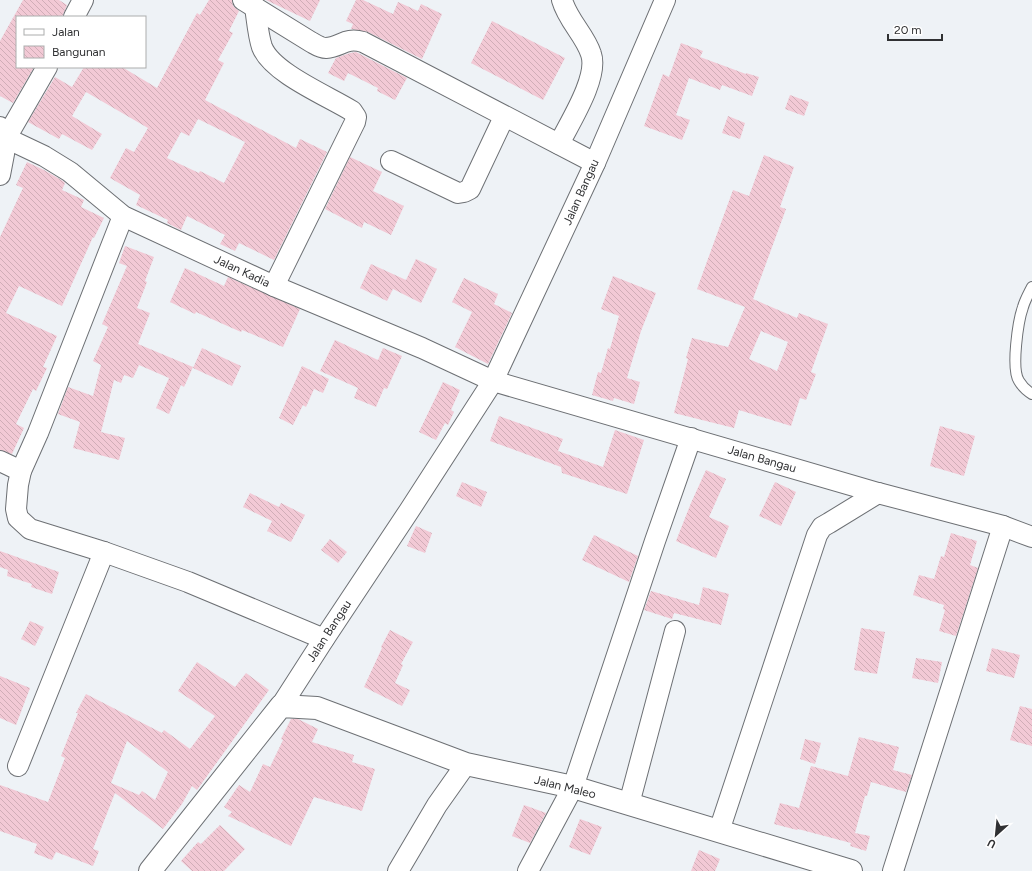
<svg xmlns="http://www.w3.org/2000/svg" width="1032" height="871" font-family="Figtree,sans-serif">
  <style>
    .building { fill: url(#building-back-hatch); fill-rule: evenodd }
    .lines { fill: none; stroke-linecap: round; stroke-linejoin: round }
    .service-casing { stroke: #6d7074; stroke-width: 12 }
    .minor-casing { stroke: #6d7074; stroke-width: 22 }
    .tertiary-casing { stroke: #6d7074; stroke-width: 24 }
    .service { stroke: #fff; stroke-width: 10 }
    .minor { stroke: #fff; stroke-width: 20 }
    .tertiary { stroke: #fff; stroke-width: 22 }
    .labels { text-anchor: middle; stroke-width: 4; stroke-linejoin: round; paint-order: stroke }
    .street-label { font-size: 12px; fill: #303133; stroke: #fff }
  </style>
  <defs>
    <pattern id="building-back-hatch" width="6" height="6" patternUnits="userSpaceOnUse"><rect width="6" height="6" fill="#f2c9d5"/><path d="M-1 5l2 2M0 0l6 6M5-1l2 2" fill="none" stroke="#d0adb7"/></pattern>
  </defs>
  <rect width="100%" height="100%" fill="#eef2f6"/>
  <g class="building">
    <polygon points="23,0 59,0 67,5 62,17 17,17 17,67 34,67 13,103 0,96 0,41"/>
    <path d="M209 0H232L233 6 239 11 229 31 233 33 218 60 224 63 205 100 296 148 300 139 327 152 274 260 239 243 235 251 220 244 225 235 187 216 181 230 167 223 168 220 136 205 140 195 110 178 126 148 134 152 148 128 86 92 72 116 102 134 92 150 62 134 59 139 28 122 55 77 72 87 84 67H122L157 88 197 13 200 15ZM198 119 245 142 224 183 200 171 199 173 167 158 181 132 189 136Z"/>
    <polygon points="266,0 320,0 310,21"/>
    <polygon points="356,0 363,0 393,14 398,2 418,11 421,4 442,14 422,59 368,32 351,29 353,24 346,21"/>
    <polygon points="492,21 565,58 543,100 471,63"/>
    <polygon points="681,43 703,51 700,57 746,74 746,73 759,77 752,96 722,85 720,90 689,78 676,115 690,120 682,140 644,126 663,74 669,77"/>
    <polygon points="356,52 407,78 395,100 377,91 378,88 348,73 344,81 328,73 336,58 350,53"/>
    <polygon points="790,95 809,102 804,116 785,109"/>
    <polygon points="728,116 745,123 740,139 722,133"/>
    <path d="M764 155 794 167 780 207 786 209 753 299 797 318 799 313 828 324 811 372 816 374 806 400 800 398 791 426 739 410 734 428 674 413 688 359 686 358 692 338 728 347 745 307 697 289 733 190 749 196ZM761 331 788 342 777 371 749 359Z"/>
    <polygon points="350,157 382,172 373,191 404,206 391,235 364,222 362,228 325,209"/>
    <polygon points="27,162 44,170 63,181 65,183 62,190 84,200 81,207 104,218 94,238 93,237 62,306 19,286 6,313 57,336 43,367 47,368 36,391 33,389 16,424 24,428 12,454 0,450 0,237 23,188 16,185"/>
    <polygon points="125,246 154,257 145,281 147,282 137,308 150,313 138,344 193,367 184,387 181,385 169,414 156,408 169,378 139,365 133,378 124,375 121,383 114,380 101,432 125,438 119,460 73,448 80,422 58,414 68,387 93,396 101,365 93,361 108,327 102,324 127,266 119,263"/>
    <polygon points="416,259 437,269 421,303 393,289 387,301 360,288 371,264 406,280"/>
    <polygon points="185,268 224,286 228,277 300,309 283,347 242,330 241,332 196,312 195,314 170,302"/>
    <polygon points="613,276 656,293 641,331 627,378 640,382 634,404 614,398 613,401 592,395 598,372 601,373 608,348 610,349 619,316 601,309"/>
    <polygon points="464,278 498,294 494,304 512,313 488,364 455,347 472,312 452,302"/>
    <polygon points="335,340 378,360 383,348 402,356 387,389 384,388 376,407 354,398 358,388 320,371"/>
    <polygon points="202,348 241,366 232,386 193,368"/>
    <polygon points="302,366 329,379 323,393 314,389 306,407 303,405 293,425 279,418"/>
    <polygon points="443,382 460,390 451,410 454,412 448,425 445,423 436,440 419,432"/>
    <polygon points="499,416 563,439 558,451 603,467 615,430 644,440 627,494 562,473 561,467 490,441"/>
    <polygon points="940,426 975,436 964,476 930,466"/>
    <polygon points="706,470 726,479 709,517 729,526 716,558 676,541 691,503"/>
    <polygon points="462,482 487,492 481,507 456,496"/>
    <polygon points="775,482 796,492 781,526 759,516"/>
    <polygon points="250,493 279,507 281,503 305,515 291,542 267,531 272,521 243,507"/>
    <polygon points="416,526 432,533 425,553 407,546"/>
    <polygon points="951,533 977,541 970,565 978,568 956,636 939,631 945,610 943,609 944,605 913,595 919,575 934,579 941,556 944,557"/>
    <polygon points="594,535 638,556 629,582 582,560"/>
    <polygon points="330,539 347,552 338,563 321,550"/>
    <polygon points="0,551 59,572 52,594 31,587 32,584 7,576 8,570 0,567"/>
    <polygon points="703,587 729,594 721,625 674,613 672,619 644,610 651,591 699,605"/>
    <polygon points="30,621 44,627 35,646 21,639"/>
    <polygon points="861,628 885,632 877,674 854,670"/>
    <polygon points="390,630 413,642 401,664 403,665 395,683 410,690 402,706 364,687 382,648 381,647"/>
    <polygon points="992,648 1020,655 1014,678 986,671"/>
    <polygon points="916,658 942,662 938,683 912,678"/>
    <path d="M197 662 235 687 246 673 269 690 197 790 192 786 182 804 163 829 115 793 93 849 99 851 93 866 56 852 52 860 34 853 37 844 0 831V785L48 802 65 758 61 756 78 713H76L86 694 162 733 164 730 190 749 215 716 178 691ZM127 741 168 772 155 800 142 791 139 795 111 783Z"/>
    <polygon points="0,676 30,688 16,725 0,718"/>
    <polygon points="1020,706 1032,709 1032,746 1010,740"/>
    <polygon points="291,719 298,719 318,729 312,742 354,755 352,762 375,769 362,811 314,797 291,846 228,816 232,812 224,807 239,785 250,792 263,764 270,767 283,740 281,739"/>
    <polygon points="859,737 899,747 893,770 912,775 906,792 871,782 867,796 865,796 855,833 870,836 866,851 850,846 851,843 798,829 797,830 774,824 780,803 799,808 811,766 848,776"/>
    <polygon points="805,739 821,743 815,764 800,759"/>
    <polygon points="524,805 546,813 530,843 512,836"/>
    <polygon points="580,819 602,827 590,855 569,847"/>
    <polygon points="220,825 245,849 224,871 192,871 181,861 198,842 201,844"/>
    <polygon points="699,850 720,859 715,871 691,871"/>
  </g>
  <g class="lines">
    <g class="service-casing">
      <path id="service" d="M1032 287C1029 293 1025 300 1023 307 1018 321 1011 369 1019 381 1022 386 1027 391 1032 394"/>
    </g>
    <g class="minor-casing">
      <g id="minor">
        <path d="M243 0 311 42C315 44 320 48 326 48 341 47 345 37 363 42L595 163"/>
        <path d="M255 7C257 20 258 35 262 47 272 73 328 96 352 111L356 117 355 122 274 286"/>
        <polyline points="74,17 83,0"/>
        <polyline points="47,67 6,138 44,156 70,172 123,216 274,286 422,348 493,381 878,493 1003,526 1032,537"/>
        <polyline points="0,127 6,138 4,154 0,175"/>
        <path d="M559 144C570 122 599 77 591 54 585 35 568 21 562 0"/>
        <polyline points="391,161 458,193 464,192 470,189 504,117"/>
        <polyline points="123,216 38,433 21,471 18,485 16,509 18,518 30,529 104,552 188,582 324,639"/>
        <polyline points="0,461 21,471"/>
        <polyline points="281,706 324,639 409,511 493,381 595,163 665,0"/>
        <polyline points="18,766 104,552"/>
        <polyline points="629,804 675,631"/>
        <polyline points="719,831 817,535 822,527 829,523 878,493"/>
        <polyline points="398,871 437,805 466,764"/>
        <polyline points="528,871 573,787 655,541 691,438"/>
        <polyline points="893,871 1003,526"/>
      </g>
    </g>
    <g class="tertiary-casing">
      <polyline id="tertiary" points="150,871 281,706 317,708 466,764 573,787 851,871"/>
    </g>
    <use href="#service" class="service"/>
    <use href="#minor" class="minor"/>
    <use href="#tertiary" class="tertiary"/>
  </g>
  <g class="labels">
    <g class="street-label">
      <text transform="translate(581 192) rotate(-66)" y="4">Jalan Bangau</text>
      <text transform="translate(242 271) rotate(25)" y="4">Jalan Kadia</text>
      <text transform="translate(762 459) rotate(16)" y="4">Jalan Bangau</text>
      <text transform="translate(329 631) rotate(-57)" y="4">Jalan Bangau</text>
      <text transform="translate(565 787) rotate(14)" y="4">Jalan Maleo</text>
    </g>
  </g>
  <rect x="16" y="16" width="130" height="52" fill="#ffffff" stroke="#acadad"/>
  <rect x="24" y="29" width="20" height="6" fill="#ffffff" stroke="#acadad"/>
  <text x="52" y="36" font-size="12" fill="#303133">Jalan</text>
  <rect x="24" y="46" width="20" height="12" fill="url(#building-back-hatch)" stroke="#acadad"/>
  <text x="52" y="56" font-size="12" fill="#303133">Bangunan</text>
  <g transform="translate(996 835) rotate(207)" stroke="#ffffff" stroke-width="3" paint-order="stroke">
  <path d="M0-3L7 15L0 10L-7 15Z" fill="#303133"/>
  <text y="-6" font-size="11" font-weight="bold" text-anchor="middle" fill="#303133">U</text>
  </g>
  <path d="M888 34v6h54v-6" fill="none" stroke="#303133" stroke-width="2"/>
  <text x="894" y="34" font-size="12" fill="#303133" stroke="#ffffff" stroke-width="3" paint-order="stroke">20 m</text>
</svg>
